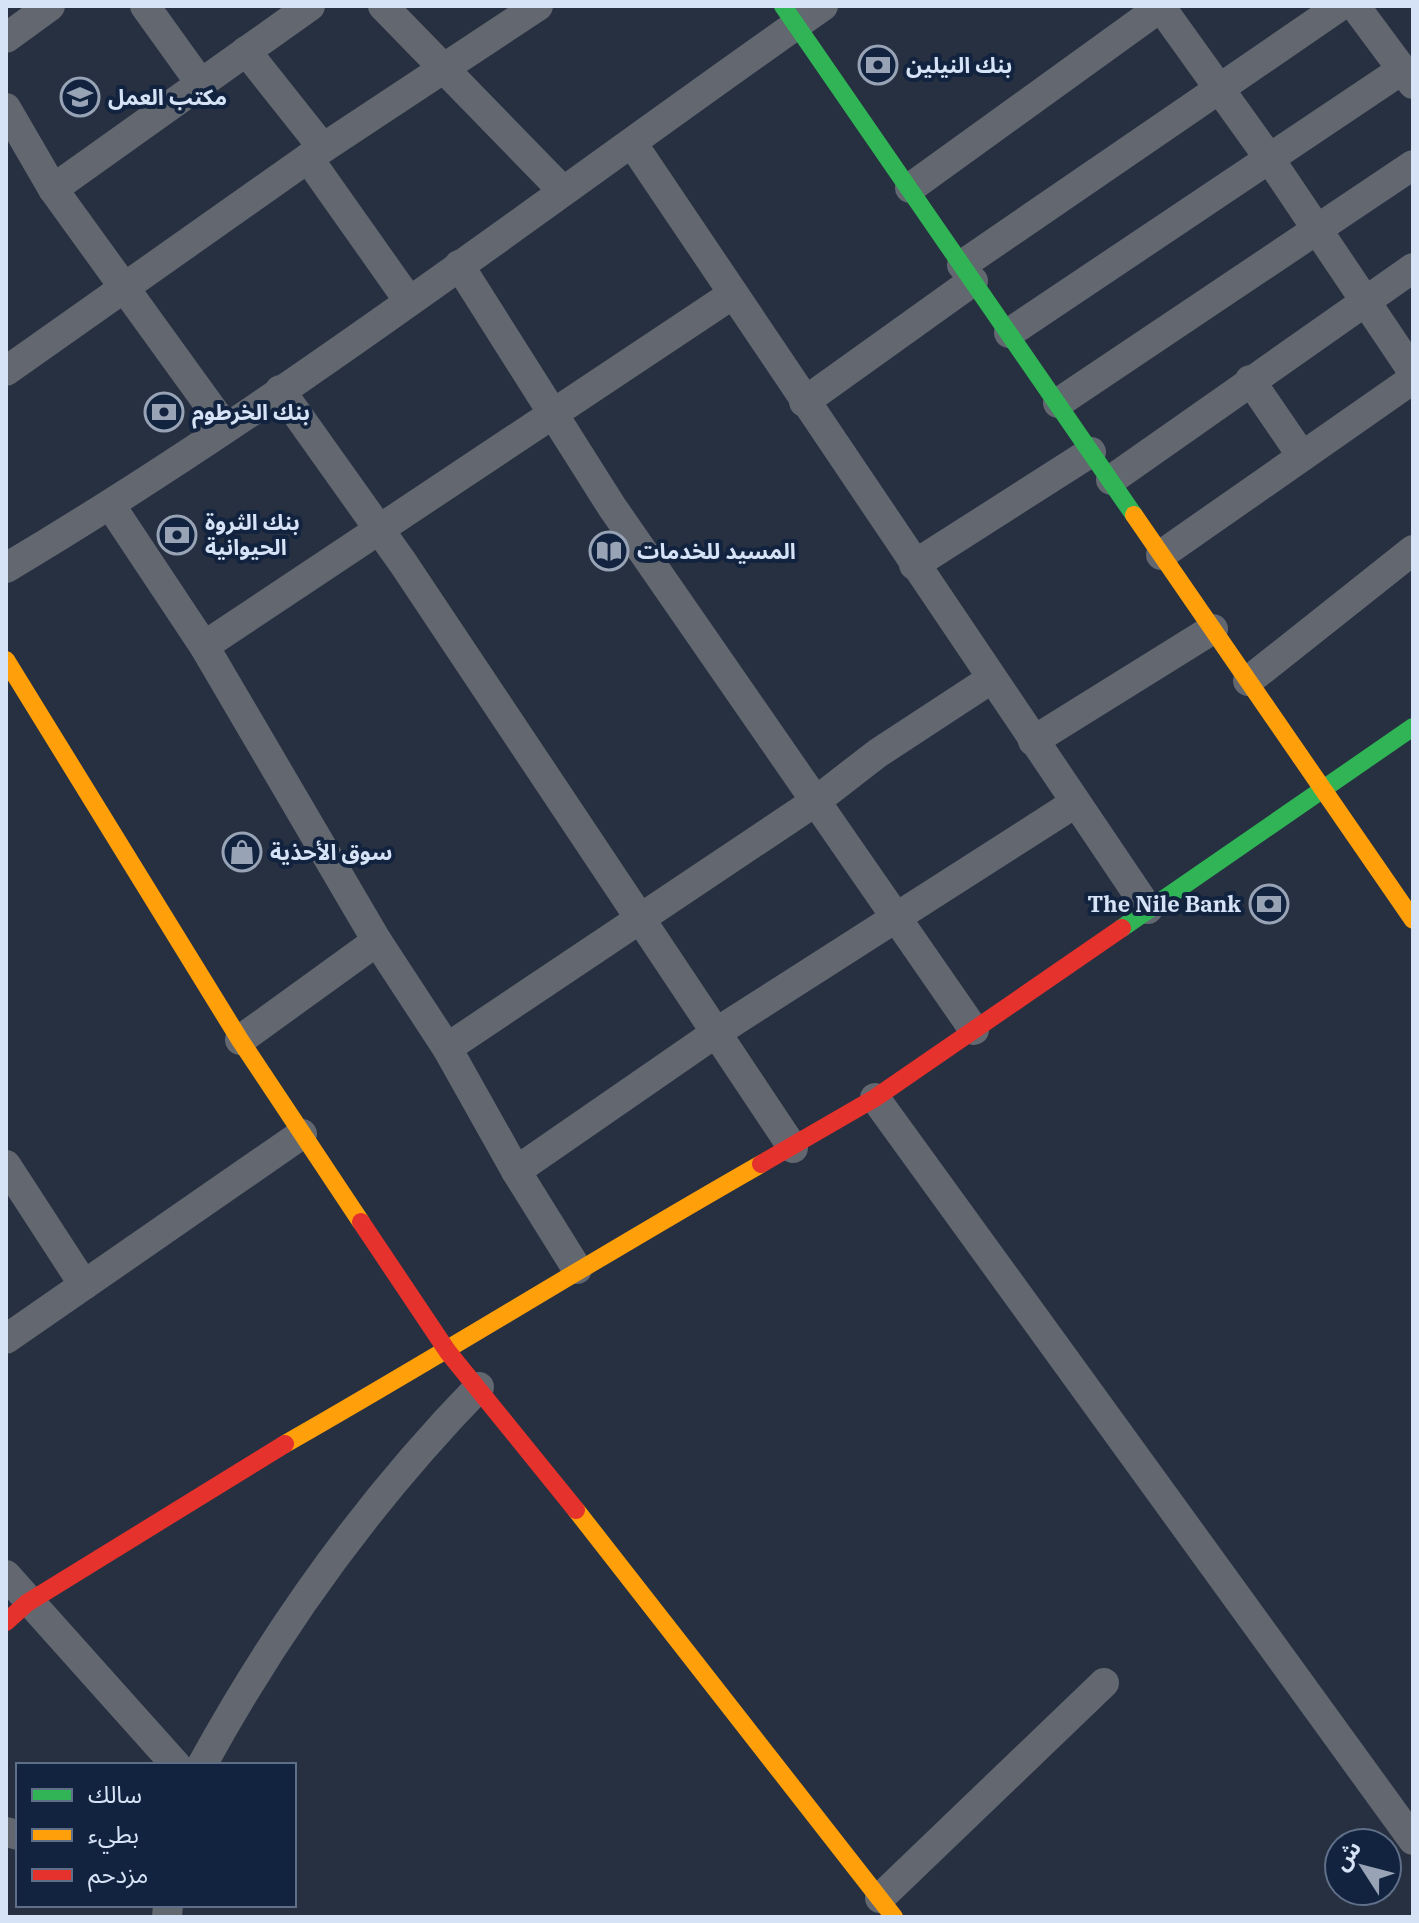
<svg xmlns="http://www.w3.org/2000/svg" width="1419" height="1923" font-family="'IBM Plex Serif','Noto Sans Arabic',serif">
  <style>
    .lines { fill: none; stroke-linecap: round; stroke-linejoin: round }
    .street { stroke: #626770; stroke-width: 30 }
    .fast { stroke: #30b455; stroke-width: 18 }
    .slow { stroke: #ff9f0a; stroke-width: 18 }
    .jam { stroke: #e5322d; stroke-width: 18 }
    .labels { text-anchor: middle; stroke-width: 8; stroke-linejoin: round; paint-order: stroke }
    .poi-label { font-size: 22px; font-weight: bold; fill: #d6e2f5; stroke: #12233f; text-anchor: start }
  </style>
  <rect width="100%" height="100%" fill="#263040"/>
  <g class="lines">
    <g class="street">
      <polyline points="145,6 201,84"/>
      <polyline points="383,6 563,191"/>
      <polyline points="1160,6 1269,158 1413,372"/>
      <polyline points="1355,6 1413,84"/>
      <polyline points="6,38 50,6"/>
      <polyline points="246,51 323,148"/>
      <polyline points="6,108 53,189 225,427"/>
      <polyline points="632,143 1148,909"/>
      <polyline points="308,158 409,301"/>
      <polyline points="910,188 1162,6"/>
      <polyline points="53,189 310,6"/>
      <polyline points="459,265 612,507 974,1030"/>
      <polyline points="962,265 1340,6"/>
      <polyline points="1009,333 1403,69"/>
      <polyline points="6,371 308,158 538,6"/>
      <polyline points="1250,380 1302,456"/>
      <polyline points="280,390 403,563 793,1148"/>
      <polyline points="804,402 973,281"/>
      <polyline points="1058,403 1413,165"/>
      <polyline points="1111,480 1413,268"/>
      <polyline points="111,506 204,646 377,941 447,1048 516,1171 577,1269"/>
      <polyline points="1161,555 1413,379"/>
      <polyline points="914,565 1091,452"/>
      <path d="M6 568C290 399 553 195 823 6"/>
      <polyline points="204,646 733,294"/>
      <polyline points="1248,681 1413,550"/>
      <polyline points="1033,741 1213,629"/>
      <polyline points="240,1040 377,941"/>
      <polyline points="447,1048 816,801 878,753 991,679"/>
      <polyline points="875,1098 1413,1840"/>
      <polyline points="6,1165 84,1285"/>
      <polyline points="516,1171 717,1032 1075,803"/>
      <polyline points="6,1339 302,1134"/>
      <polyline points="6,1575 176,1765"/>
      <path d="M202 1765C277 1628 370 1499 479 1387"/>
      <polyline points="6,1832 18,1835"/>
      <polyline points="880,1898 1104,1683"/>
      <polyline points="167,1917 168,1905"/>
    </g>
    <g class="fast">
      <polyline points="783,6 1134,515"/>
      <polyline points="1122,928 1413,727"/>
    </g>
    <g class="slow">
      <polyline points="1134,515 1413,920"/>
      <polyline points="6,660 240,1040 361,1222"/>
      <path d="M285 1444C445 1353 601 1255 761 1164"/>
      <polyline points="576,1510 894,1917"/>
    </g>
    <g class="jam">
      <polyline points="761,1164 875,1098 1122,928"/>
      <polyline points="361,1222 448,1352 576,1510"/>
      <polyline points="6,1622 27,1603 285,1444"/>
    </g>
  </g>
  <defs>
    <g id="bank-ring" transform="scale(2)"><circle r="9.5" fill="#12233f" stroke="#98a4b6" stroke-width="1.5"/><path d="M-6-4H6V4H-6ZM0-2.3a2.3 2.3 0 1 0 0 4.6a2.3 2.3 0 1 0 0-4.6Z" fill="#98a4b6"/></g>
    <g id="school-ring" transform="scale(2)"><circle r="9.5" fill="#12233f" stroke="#98a4b6" stroke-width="1.5"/><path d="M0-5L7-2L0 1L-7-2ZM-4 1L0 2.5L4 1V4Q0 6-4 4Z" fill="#98a4b6"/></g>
    <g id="library-ring" transform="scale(2)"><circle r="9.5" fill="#12233f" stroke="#98a4b6" stroke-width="1.5"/><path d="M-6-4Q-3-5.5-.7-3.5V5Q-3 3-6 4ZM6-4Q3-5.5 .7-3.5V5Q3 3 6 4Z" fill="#98a4b6"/></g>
    <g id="shop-ring" transform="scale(2)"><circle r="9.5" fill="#12233f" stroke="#98a4b6" stroke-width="1.5"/><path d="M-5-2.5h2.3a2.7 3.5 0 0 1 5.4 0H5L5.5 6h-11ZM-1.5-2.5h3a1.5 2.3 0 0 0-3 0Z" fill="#98a4b6"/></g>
  </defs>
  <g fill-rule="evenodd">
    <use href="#bank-ring" x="878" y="65"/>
    <use href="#school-ring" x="80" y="97"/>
    <use href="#bank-ring" x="164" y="412"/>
    <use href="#bank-ring" x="177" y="535"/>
    <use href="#library-ring" x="609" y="551"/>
    <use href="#shop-ring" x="242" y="852"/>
    <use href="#bank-ring" x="1269" y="904"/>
  </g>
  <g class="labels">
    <g class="poi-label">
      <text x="906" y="73">بنك النيلين</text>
      <text x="108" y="105">مكتب العمل</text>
      <text x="192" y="420">بنك الخرطوم</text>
      <text x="205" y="530">بنك الثروة<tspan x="205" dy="25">الحيوانية</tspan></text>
      <text x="637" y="559">المسيد للخدمات</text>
      <text x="270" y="860">سوق الأحذية</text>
      <text x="1241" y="912" text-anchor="end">The Nile Bank</text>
    </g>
  </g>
  <rect width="1419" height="1923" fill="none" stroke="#d6e2f5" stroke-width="16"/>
  <rect x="16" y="1763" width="280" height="144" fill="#12233f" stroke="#606f88" stroke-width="2"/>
  <rect x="32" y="1789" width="40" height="12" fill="#30b455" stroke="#606f88" stroke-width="2"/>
  <text x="88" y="1803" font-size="24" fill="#d6e2f5">سالك</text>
  <rect x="32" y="1829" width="40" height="12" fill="#ff9f0a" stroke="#606f88" stroke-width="2"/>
  <text x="88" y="1843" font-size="24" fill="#d6e2f5">بطيء</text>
  <rect x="32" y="1869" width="40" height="12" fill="#e5322d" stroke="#606f88" stroke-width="2"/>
  <text x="88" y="1883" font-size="24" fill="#d6e2f5">مزدحم</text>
  <g transform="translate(1363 1867) rotate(306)"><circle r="38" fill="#12233f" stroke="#606f88" stroke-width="2"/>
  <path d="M0-6L14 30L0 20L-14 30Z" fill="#98a4b6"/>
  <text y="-12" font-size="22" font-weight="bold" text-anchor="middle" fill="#d6e2f5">ش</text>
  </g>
</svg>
